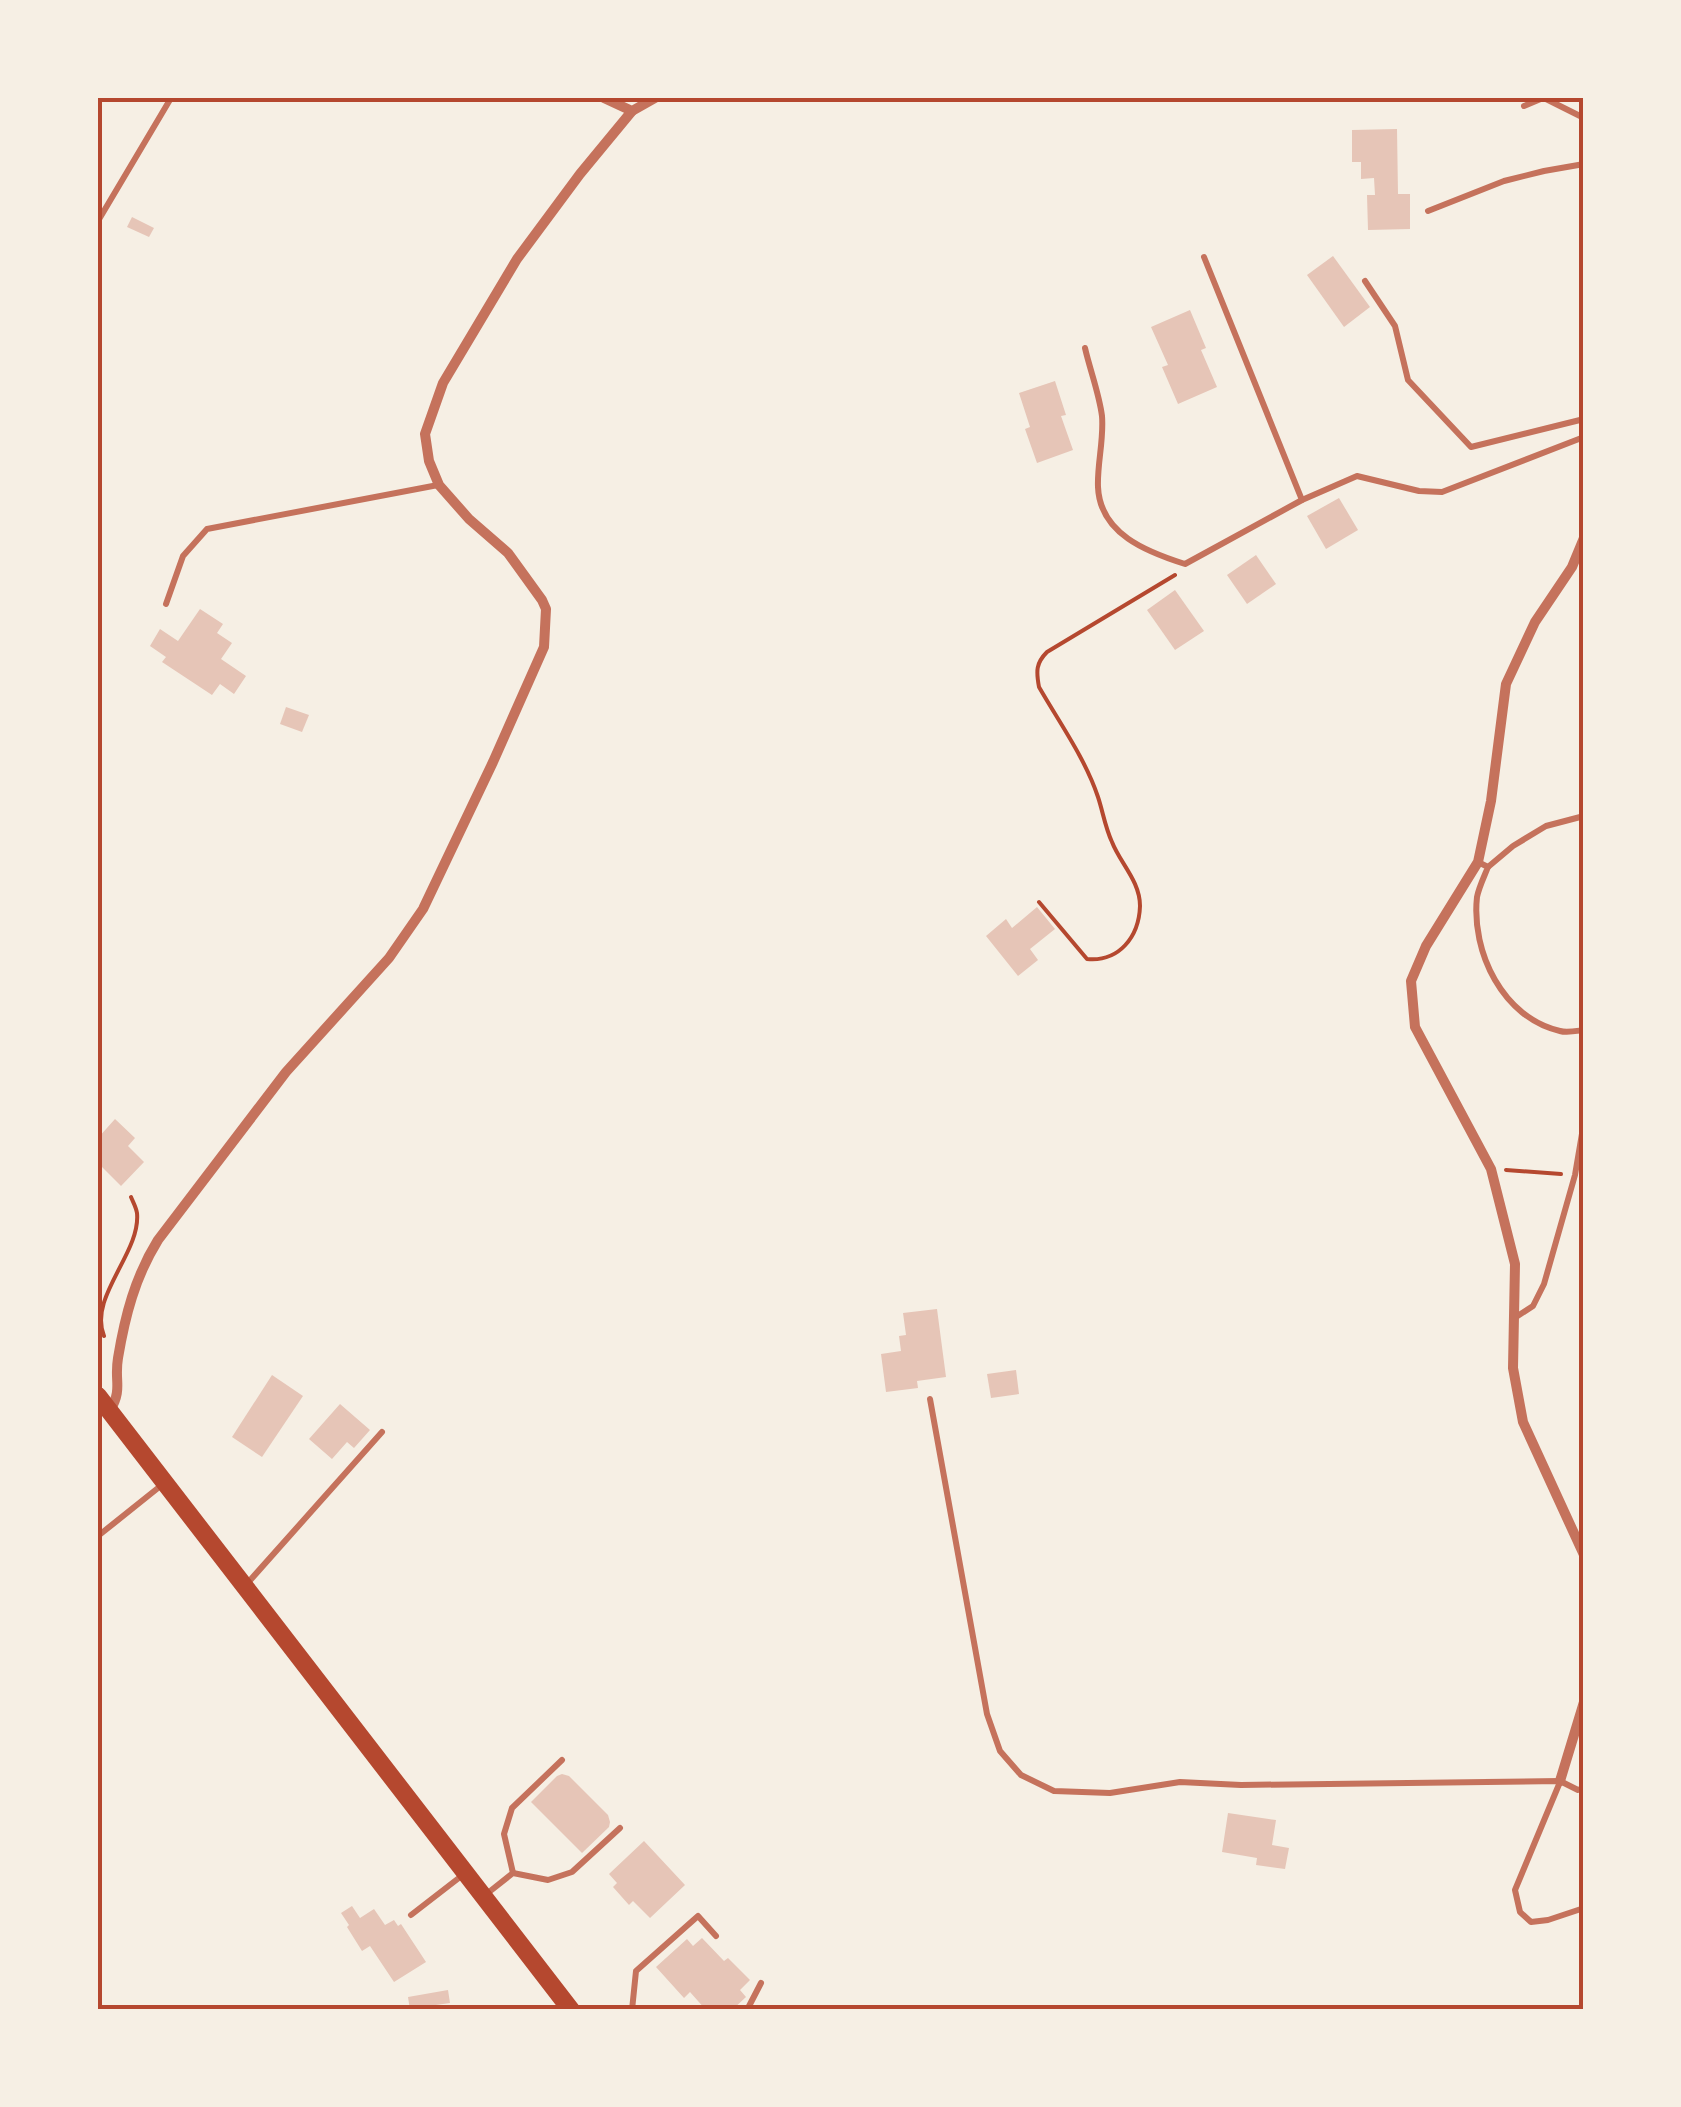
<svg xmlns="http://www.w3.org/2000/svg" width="1681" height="2107" font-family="Arial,sans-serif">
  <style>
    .building { fill: #e6c5b7 }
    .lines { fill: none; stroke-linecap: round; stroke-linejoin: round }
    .path { stroke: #b5482f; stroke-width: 4 }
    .service { stroke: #c5725c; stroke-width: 6 }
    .minor { stroke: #c5725c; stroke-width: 10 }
    .secondary { stroke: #b5482f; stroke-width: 18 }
    .neatline { fill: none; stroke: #b5482f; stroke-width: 4 }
  </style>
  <rect width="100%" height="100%" fill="#f6efe4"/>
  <g class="building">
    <polygon points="1397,129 1398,194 1410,194 1410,229 1368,230 1367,195 1375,195 1374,178 1361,179 1361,162 1352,162 1352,130"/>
    <polygon points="132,217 154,228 149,237 127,227"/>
    <polygon points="1333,256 1370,307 1344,327 1307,275"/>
    <polygon points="1190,310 1206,348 1201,350 1217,387 1178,404 1162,367 1168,365 1151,327"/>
    <polygon points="1055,381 1066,415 1061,416 1073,450 1037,463 1025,429 1030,427 1019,393"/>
    <polygon points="1339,498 1358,530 1326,549 1307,516"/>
    <polygon points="1256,555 1276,584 1247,604 1227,575"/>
    <polygon points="1175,590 1204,631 1175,650 1147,610"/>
    <polygon points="200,609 223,624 217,633 232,643 221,659 246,676 234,694 220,684 212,695 162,662 166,657 150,646 160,629 178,641"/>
    <polygon points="286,707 309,715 302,732 280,724"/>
    <polygon points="1037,907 1055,929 1030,949 1038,960 1018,976 986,936 1006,919 1012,928"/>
    <polygon points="115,1119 135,1138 128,1146 144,1162 121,1186 98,1163 98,1138"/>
    <polygon points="937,1309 946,1377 917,1381 918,1388 886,1392 881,1354 901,1351 899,1336 906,1335 903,1313"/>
    <polygon points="1016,1370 1019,1394 991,1398 987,1374"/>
    <polygon points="272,1375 303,1396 262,1457 232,1437"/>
    <polygon points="340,1404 370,1430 354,1448 347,1442 332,1459 309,1439"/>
    <polygon points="562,1774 569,1776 608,1815 610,1822 609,1827 582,1853 531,1802 557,1776"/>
    <polygon points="1228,1813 1276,1820 1272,1845 1289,1848 1285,1869 1256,1865 1257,1858 1222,1852"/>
    <polygon points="644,1841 685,1885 650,1918 633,1901 629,1905 613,1887 617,1883 609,1874"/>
    <polygon points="352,1906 360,1918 374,1909 385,1925 394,1920 398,1926 401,1924 426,1962 394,1982 370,1946 362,1951 347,1927 349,1925 341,1913"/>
    <polygon points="702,1938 724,1961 728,1958 750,1980 740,1990 746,1997 732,2010 706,2010 690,1992 684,1998 656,1967 687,1939 693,1946"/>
    <polygon points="448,1990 450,2003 429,2006 429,2010 410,2010 408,1997"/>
  </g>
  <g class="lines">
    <g class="path">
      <path d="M1039 902 1087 959C1119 962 1139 937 1140 906 1140 881 1120 863 1112 842 1105 827 1103 812 1098 797 1085 758 1059 722 1039 687 1036 671 1036 663 1047 652L1175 575"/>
      <polyline points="1506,1170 1561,1174"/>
      <path d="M104 1336C88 1297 141 1253 137 1213 136 1207 133 1202 131 1197"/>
    </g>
    <g class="service">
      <polyline points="1544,98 1584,118"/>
      <polyline points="1524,106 1543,98"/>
      <polyline points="1428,211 1504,181 1544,171 1584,164"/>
      <polyline points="98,221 171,98"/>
      <polyline points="1204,257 1302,500"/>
      <polyline points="1365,281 1395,326 1408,380 1471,447 1584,419"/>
      <path d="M1085 348C1090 370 1099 393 1102 416 1104 440 1097 464 1098 487 1100 534 1147 552 1185 564L1302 500 1357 476 1419 491 1442 492 1584 437"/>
      <polyline points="166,604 183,556 207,529 438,485"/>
      <path d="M1478 862 1488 867C1484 877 1479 887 1477 897 1471 952 1503 1018 1560 1031 1567 1033 1576 1031 1584 1030"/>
      <polyline points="1488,867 1513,846 1546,826 1584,816"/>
      <polyline points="1516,1317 1533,1306 1544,1284 1575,1175 1584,1122"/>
      <polyline points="930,1399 987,1714 1000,1751 1021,1775 1054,1791 1110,1793 1180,1782 1241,1785 1560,1781 1578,1790 1584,1788"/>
      <polyline points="98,1536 163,1484"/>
      <polyline points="245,1586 382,1432"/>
      <polyline points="1560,1782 1515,1890 1520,1912 1531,1922 1548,1920 1584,1908"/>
      <polyline points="513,1873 504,1834 512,1808 562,1760"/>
      <polyline points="484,1896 513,1873 548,1880 572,1872 620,1828"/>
      <polyline points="411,1915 464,1874"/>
      <polyline points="632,2010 636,1971 698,1916 716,1936"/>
      <polyline points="747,2010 761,1983"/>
    </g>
    <g class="minor">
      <polyline points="604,98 632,111 655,98"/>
      <polyline points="1584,538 1572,567 1535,622 1506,684 1491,801 1478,862 1426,946 1411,981 1415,1027 1491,1169 1515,1264 1513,1368 1523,1422 1584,1555"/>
      <path d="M110 1411C123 1388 114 1382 118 1358 125 1316 135 1277 158 1240L286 1072 389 958 423 909 493 762 544 647 546 609 542 600 508 553 469 519 439 485 429 461 425 434 443 383 517 259 580 174 632 111"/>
      <polyline points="1560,1781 1584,1702"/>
    </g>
    <polyline class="secondary" points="98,1396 571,2010"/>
  </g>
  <rect width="1681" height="2107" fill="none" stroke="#f6efe4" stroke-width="200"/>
  <rect x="100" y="100" width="1481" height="1907" class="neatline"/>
</svg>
